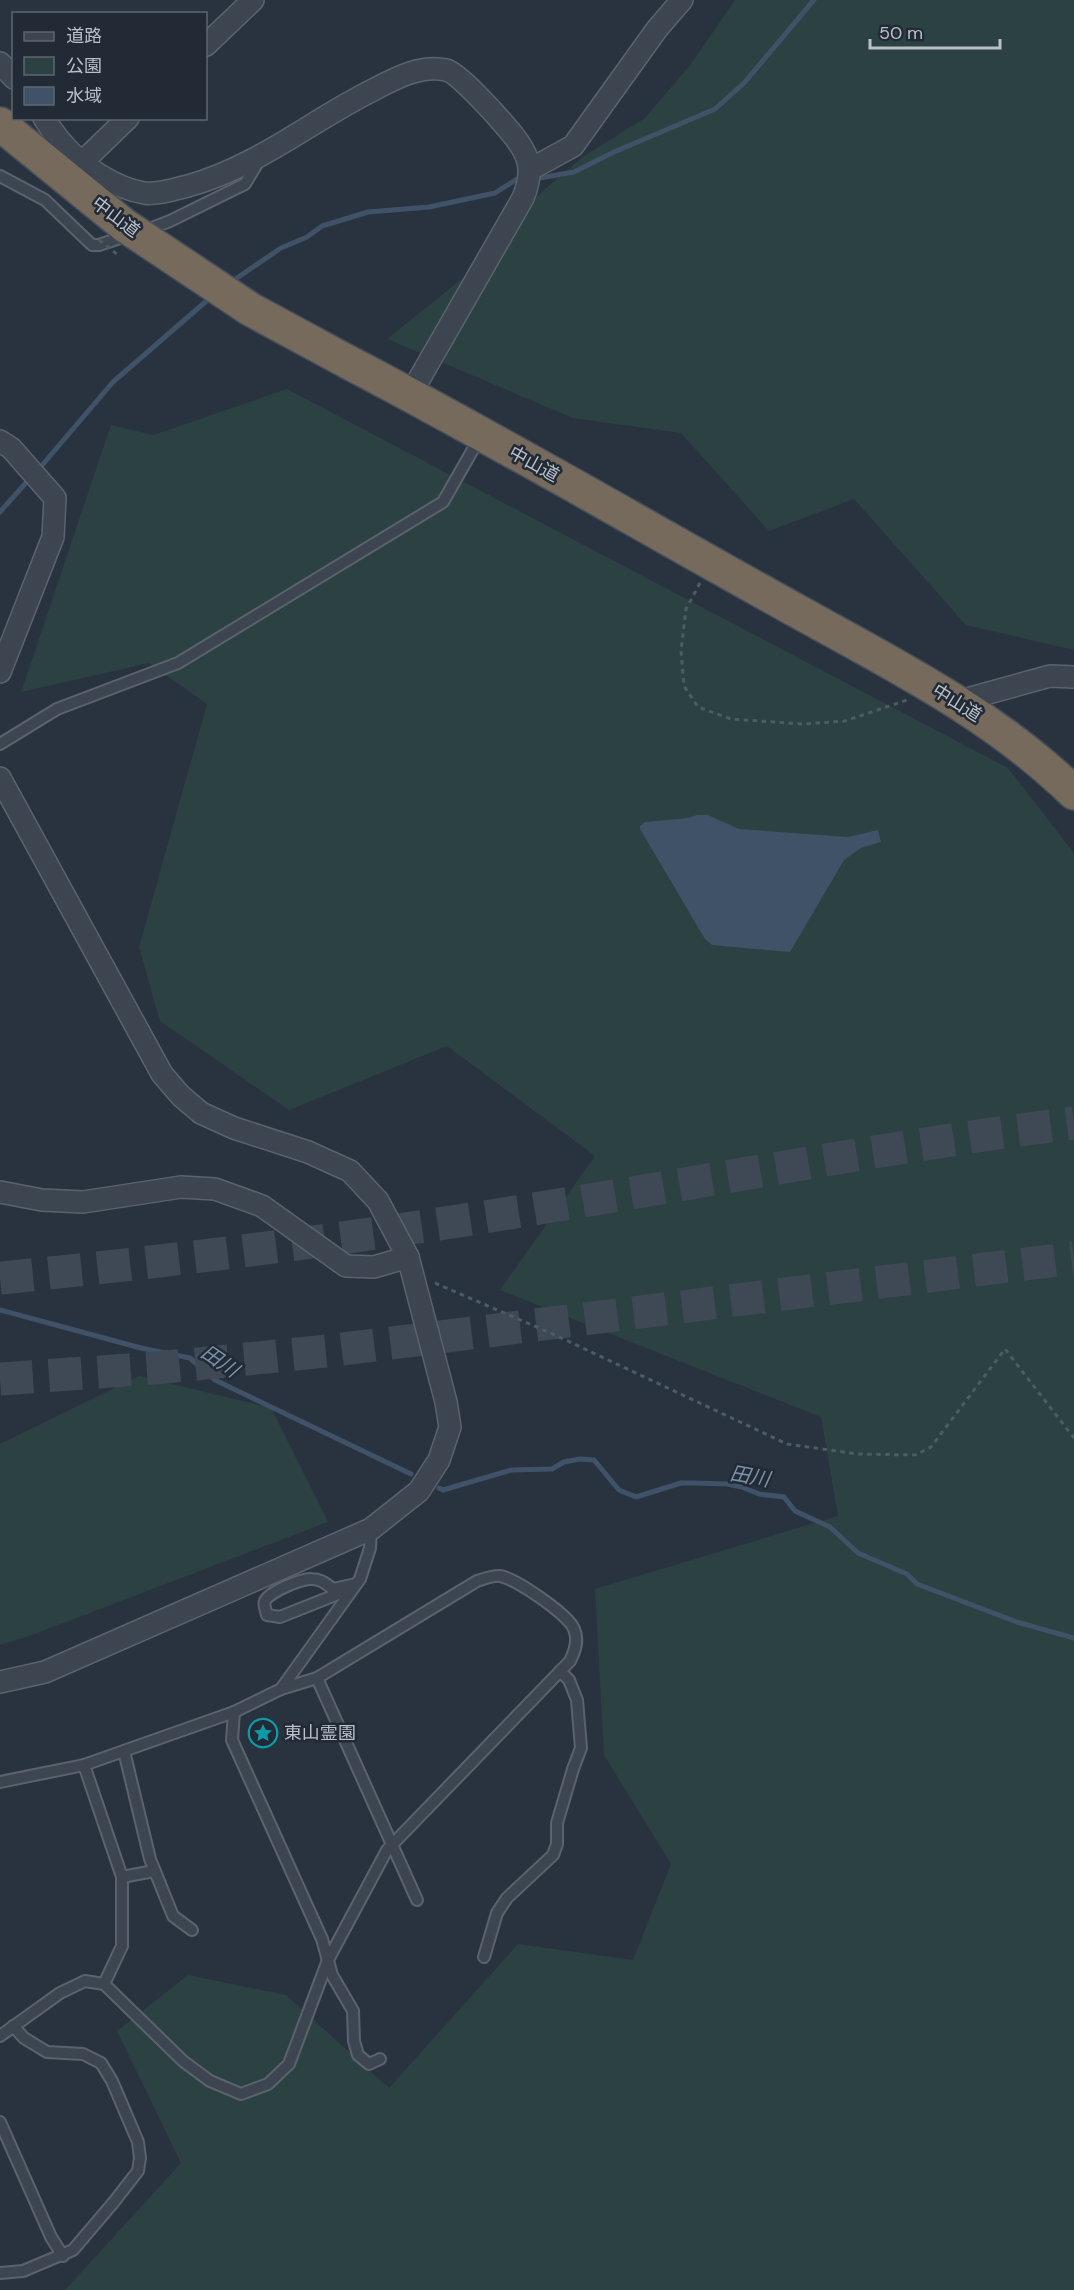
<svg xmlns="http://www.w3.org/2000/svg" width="1074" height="2290" font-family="'DM Sans','Noto Sans JP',sans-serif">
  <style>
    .green { fill: #2c4142 }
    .water { fill: #405267 }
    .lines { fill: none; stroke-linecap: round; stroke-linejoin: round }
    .stream { stroke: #405267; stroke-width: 5 }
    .highway-tunnel { stroke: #3f4855; stroke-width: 33; stroke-dasharray: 33 16; stroke-linecap: butt }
    .lane-casing { stroke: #5a636d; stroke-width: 14 }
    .street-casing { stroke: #5a636d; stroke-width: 24 }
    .highway-casing { stroke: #47505a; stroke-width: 36 }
    .path { stroke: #4b5e5f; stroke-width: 3; stroke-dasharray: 4.5 4.5; stroke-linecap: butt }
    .lane { stroke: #3d4550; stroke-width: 10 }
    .street { stroke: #3d4550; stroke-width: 21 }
    .highway { stroke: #756a5b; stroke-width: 33 }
    .highway-bridge-casing { stroke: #47505a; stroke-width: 36; stroke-linecap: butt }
    .path-bridge { stroke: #4b5e5f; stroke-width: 3; stroke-dasharray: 4.5 4.5; stroke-linecap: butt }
    .highway-bridge { stroke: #756a5b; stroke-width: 33 }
    .labels { text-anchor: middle; stroke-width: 5; stroke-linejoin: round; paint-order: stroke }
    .street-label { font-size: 18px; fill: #b9c0ca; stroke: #212a35 }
    .poi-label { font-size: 18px; fill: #b9c0ca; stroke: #212a35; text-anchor: start }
    .water-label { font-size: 20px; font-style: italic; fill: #7d92aa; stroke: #212a35 }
  </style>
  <rect width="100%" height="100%" fill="#293340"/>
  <g class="green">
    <polygon points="735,0 1074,0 1074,650 966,625 854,499 769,531 681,433 573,418 387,339 483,262 537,196 584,156 645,118 691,64"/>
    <polygon points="287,389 1008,768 1074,853 1074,2290 65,2290 181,2163 117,2031 188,1975 286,1995 389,2088 518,1944 633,1960 671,1864 604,1755 595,1589 838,1516 821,1417 500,1290 595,1156 447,1046 289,1110 160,1021 139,947 207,704 149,663 21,692 111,425 153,435"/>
    <polygon points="139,1376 271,1408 328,1522 32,1635 0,1645 0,1444"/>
  </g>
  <polygon class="water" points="697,815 708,815 739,829 848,837 878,830 881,842 861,848 844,860 790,952 712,945 705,939 640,829 640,826 645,822 688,818"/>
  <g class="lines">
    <g class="stream">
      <polyline points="534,179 574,172 614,152 715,109 744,83 814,0"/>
      <polyline points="231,282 281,248 307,237 322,226 368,212 429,207 495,193 517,179 524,179"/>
      <polyline points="38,470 113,382 211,297"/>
      <polyline points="0,512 32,476"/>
      <polyline points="0,1310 141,1348 190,1358 215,1380 411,1474"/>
      <polyline points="439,1488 443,1490 511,1470 552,1469 564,1462 580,1459 594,1460 619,1490 636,1497 681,1483 695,1483 727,1484 742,1487 759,1494 784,1497 795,1511 830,1527 858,1553 907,1574 917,1584 1017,1622 1074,1638"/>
    </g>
    <g class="highway-tunnel">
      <path d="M0 1278C183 1260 365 1237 546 1207 722 1179 897 1145 1074 1123"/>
      <polyline points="0,1379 156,1368 327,1351 1074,1258"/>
    </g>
    <g class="lane-casing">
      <g id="lane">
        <polyline points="0,176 45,200 92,245 99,245 129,235"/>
        <polyline points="144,231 170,221 245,184 260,159"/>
        <polyline points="0,744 57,709 178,663 443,502 480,437"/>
        <path d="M353 1588 280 1617 267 1615C266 1610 263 1605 265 1601 269 1592 302 1578 312 1579 321 1579 326 1584 333 1589L356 1584"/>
        <polyline points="317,1678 417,1900"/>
        <polyline points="281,1689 360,1579 370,1548 371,1529"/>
        <polyline points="234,1712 232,1740 322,1939 332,1975 353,2011 354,2041 358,2055 369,2064 380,2059"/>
        <polyline points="124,1751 150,1859 173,1916 192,1930"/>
        <polyline points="84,1765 122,1877 122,1946 104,1984"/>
        <path d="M0 1782 84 1765 234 1712 281 1689 317 1678 477 1581C484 1579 493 1575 500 1576 515 1578 569 1615 574 1629 579 1640 575 1651 570 1661L387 1850 328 1960 289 2064 268 2084 241 2094 210 2081 183 2061 104 1984 85 1981 60 1993 0 2036"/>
        <polyline points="122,1877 154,1871"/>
        <polyline points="484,1957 497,1913 507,1898 553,1855 557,1844 557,1823 573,1769 581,1748 577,1700 569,1680 560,1671"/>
        <polyline points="0,2122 51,2237 63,2256"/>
        <polyline points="0,2273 23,2271 73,2250 113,2203 138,2171 140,2158 138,2142 112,2081 101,2063 83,2054 47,2052 24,2038 13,2026"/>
      </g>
    </g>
    <g class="street-casing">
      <g id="street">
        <polyline points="206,45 253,0"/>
        <polyline points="0,63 14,78"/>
        <path d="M44 118C50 127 56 137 63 144 81 166 115 188 144 193 158 195 174 189 188 186 259 166 309 122 373 90 394 79 421 64 446 70 459 73 498 117 508 129 529 153 535 169 523 198L410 395"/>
        <polyline points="531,169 573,146 657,29 682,0"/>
        <polyline points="72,172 128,118"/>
        <polyline points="0,441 11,448 55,498 53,537 0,672"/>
        <polyline points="956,702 1050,676 1074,677"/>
        <polyline points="0,778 162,1074 181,1096 201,1113 234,1128 308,1152 350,1171 378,1201 408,1257 446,1402 450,1427 439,1460 419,1491 371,1529 45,1672 0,1682"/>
        <polyline points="0,1192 42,1200 83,1202 181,1187 215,1189 262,1206 346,1266 374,1267 408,1257"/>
      </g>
    </g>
    <g class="highway-casing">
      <g id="highway">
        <polyline points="0,124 124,225"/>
        <path d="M348 362C488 435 625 515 763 592 870 653 985 706 1074 793"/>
      </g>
    </g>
    <g class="path">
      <polyline points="700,583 686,609 681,651 684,686 698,707 731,719 803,724 845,721 907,700"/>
      <polyline points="435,1283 555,1335 787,1444 858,1454 915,1455 931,1447 1005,1349 1074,1438"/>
    </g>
    <use href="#lane" class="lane"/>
    <use href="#street" class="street"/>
    <use href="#highway" class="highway"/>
    <g class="highway-bridge-casing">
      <polyline id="highway-bridge" points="124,225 250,309 348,362"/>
    </g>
    <polyline class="path-bridge" points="99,240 118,255"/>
    <use href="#highway-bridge" class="highway-bridge"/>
  </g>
  <defs>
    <g id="sight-ring" transform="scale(1.5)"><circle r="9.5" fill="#212a35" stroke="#0f9aa8" stroke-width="1.5"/><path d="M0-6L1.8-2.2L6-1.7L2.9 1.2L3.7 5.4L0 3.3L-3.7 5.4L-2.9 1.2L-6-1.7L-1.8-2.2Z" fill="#0f9aa8"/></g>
  </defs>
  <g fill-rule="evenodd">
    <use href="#sight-ring" x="263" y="1733"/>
  </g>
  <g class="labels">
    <g class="street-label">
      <text transform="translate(116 217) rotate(37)" y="6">中山道</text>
      <text transform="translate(534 464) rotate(29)" y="6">中山道</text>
      <text transform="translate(957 703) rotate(32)" y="6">中山道</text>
    </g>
    <g class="poi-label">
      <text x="284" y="1739">東山霊園</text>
    </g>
    <g class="water-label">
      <text transform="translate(220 1361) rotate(34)" y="7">田川</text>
      <text transform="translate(750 1476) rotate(10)" y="7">田川</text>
    </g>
  </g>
  <rect x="12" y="12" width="195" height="108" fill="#212a35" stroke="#5e6671" stroke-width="1.5"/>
  <rect x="24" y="32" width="30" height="9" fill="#3d4550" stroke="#5e6671" stroke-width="1.5"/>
  <text x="66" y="42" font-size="18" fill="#b9c0ca">道路</text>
  <rect x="24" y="57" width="30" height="18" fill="#2c4142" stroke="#5e6671" stroke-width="1.5"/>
  <text x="66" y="72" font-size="18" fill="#b9c0ca">公園</text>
  <rect x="24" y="87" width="30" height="18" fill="#405267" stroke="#5e6671" stroke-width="1.5"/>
  <text x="66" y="102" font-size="18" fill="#b9c0ca">水域</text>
  <path d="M870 39v9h130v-9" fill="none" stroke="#b9c0ca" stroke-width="3"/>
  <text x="879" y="39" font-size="18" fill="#b9c0ca" stroke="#212a35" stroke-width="4.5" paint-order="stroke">50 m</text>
</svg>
